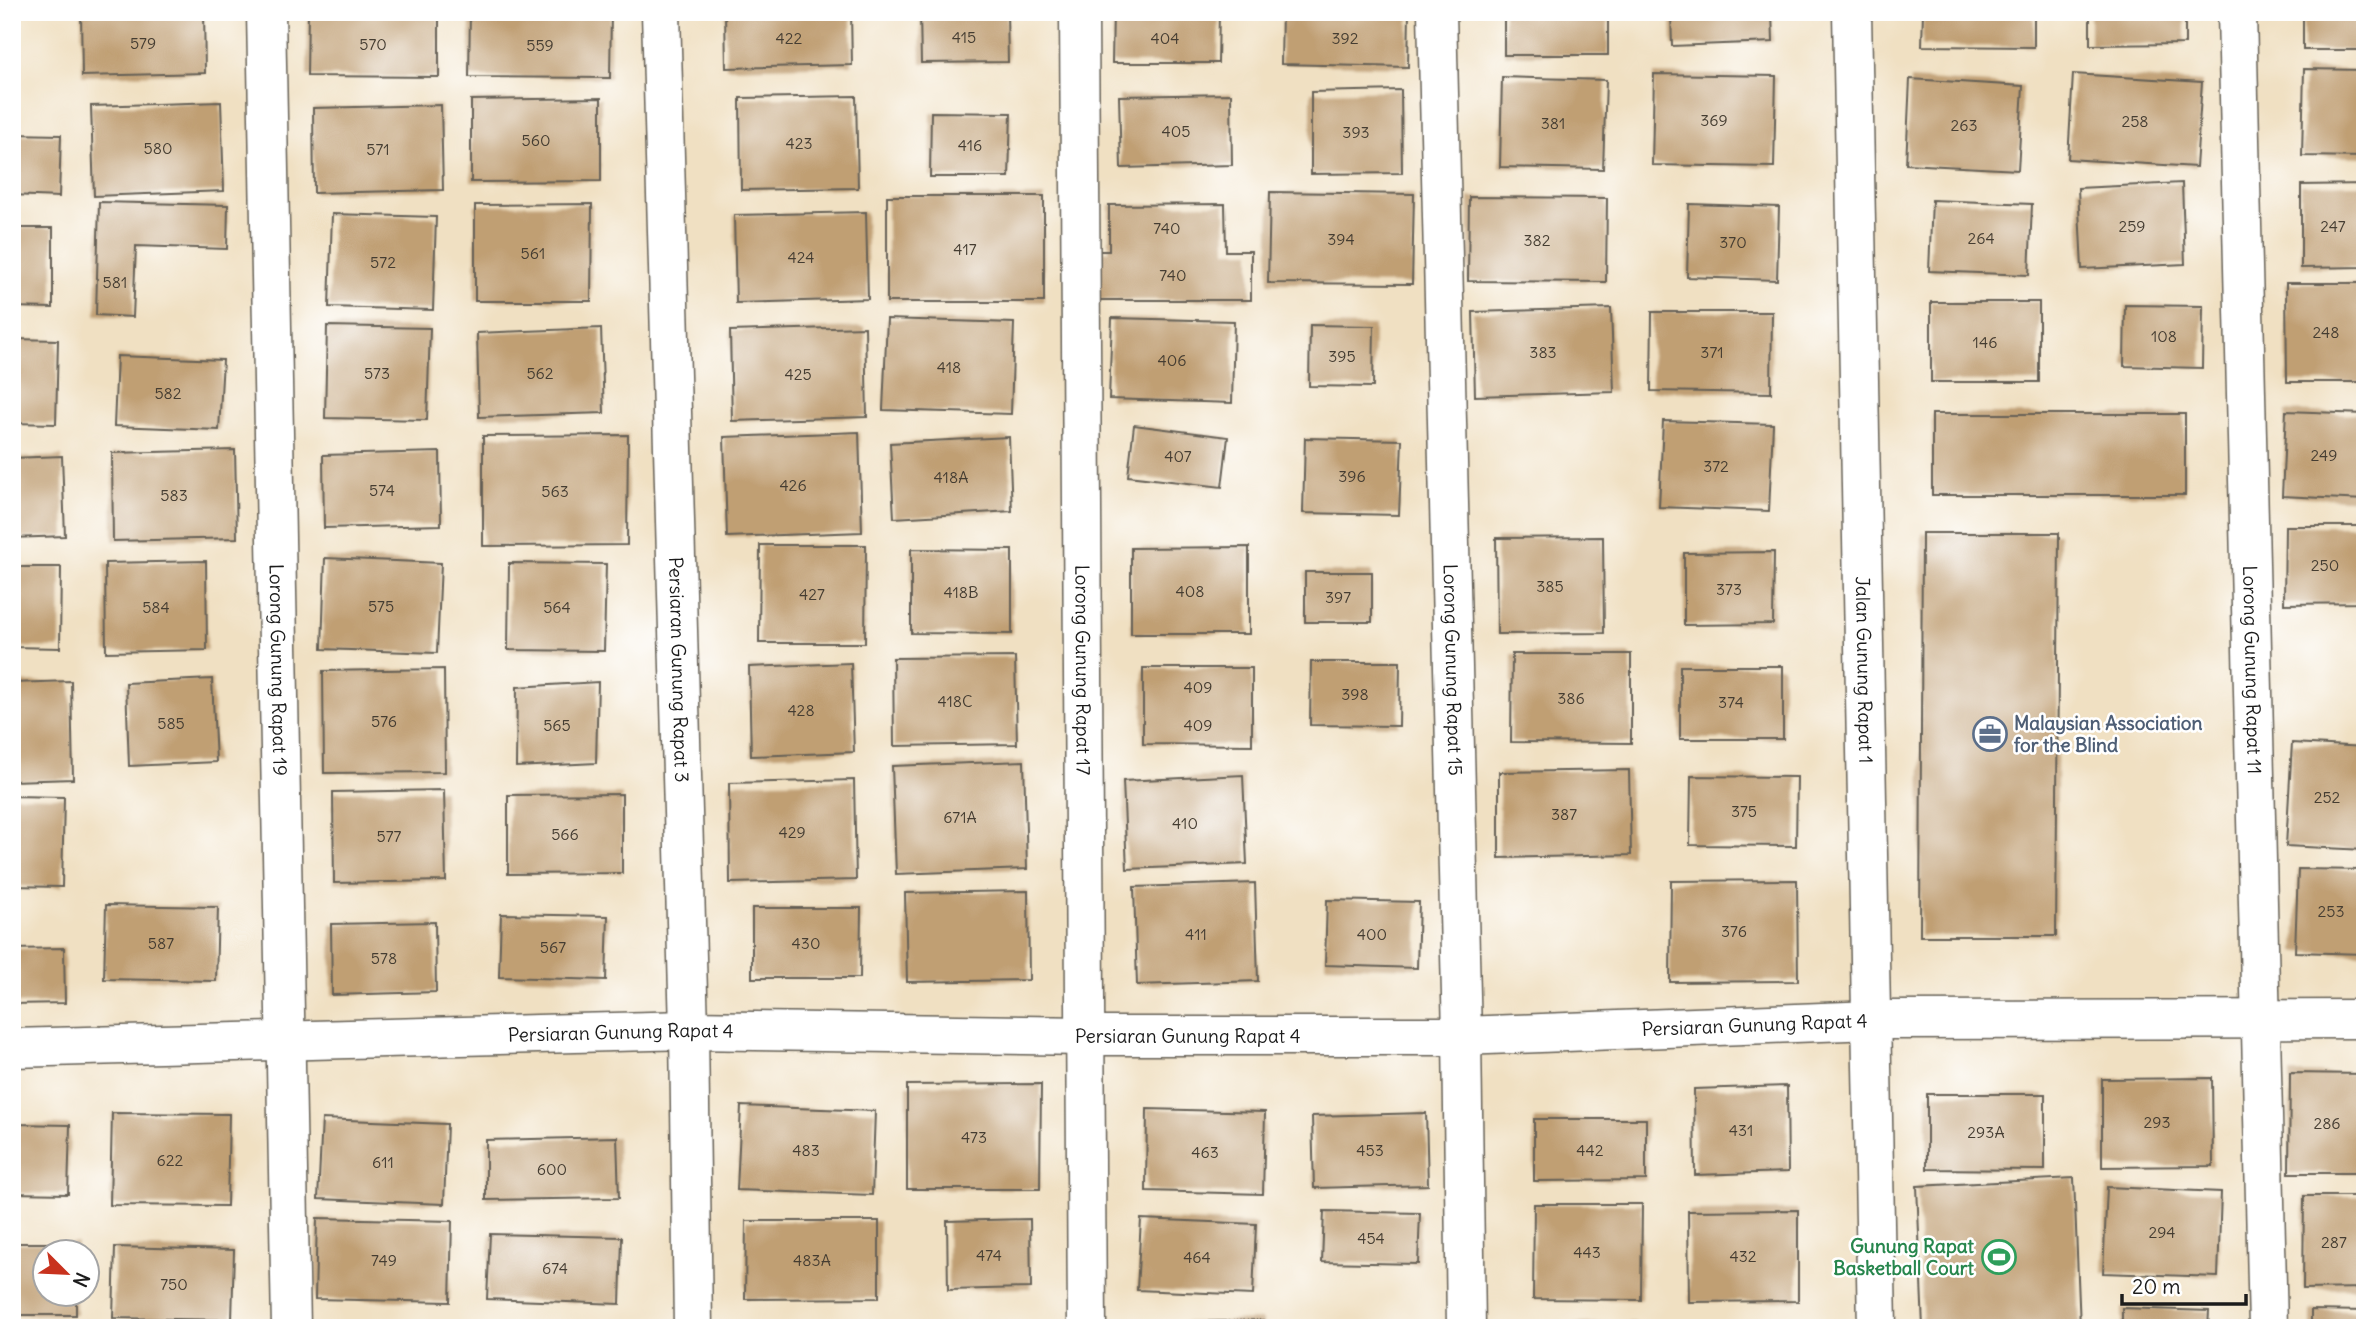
<svg xmlns="http://www.w3.org/2000/svg" width="2377" height="1340" font-family="Delius,sans-serif">
  <style>
    .building { fill: #c09f73 }
    .lines { fill: none; stroke-linecap: round; stroke-linejoin: round }
    .minor-casing { stroke: #666156; stroke-width: 41 }
    .minor { stroke: #fff; stroke-width: 38 }
    .labels { text-anchor: middle; stroke-width: 5; stroke-linejoin: round; paint-order: stroke }
    .number-label { font-size: 16px; fill: #453d32 }
    .street-label { font-size: 19px; fill: #1c1c1c; stroke: #fff }
    .service-label { font-size: 19px; font-weight: bold; fill: #4e5e75; stroke: #fff; text-anchor: start }
    .leisure-label { font-size: 19px; font-weight: bold; fill: #27864d; stroke: #fff; text-anchor: end }
  </style>
  <rect width="100%" height="100%" fill="#fff"/>
  <filter id="ink" filterUnits="userSpaceOnUse"><feTurbulence type="fractalNoise" baseFrequency=".0143" numOctaves="2"/><feDisplacementMap in="SourceGraphic" scale="14" xChannelSelector="R" yChannelSelector="G"/><feConvolveMatrix kernelMatrix="1 2 1 2 8 2 1 2 1" color-interpolation-filters="sRGB"/></filter>
  <filter id="wash" filterUnits="userSpaceOnUse"><feTurbulence type="fractalNoise" baseFrequency=".00686" numOctaves="4" result="noise"/><feDisplacementMap in="SourceGraphic" scale="28" xChannelSelector="R" yChannelSelector="G"/><feGaussianBlur stdDeviation="1.57" result="paint"/><feColorMatrix in="noise" values="0 0 0 0 0 0 0 0 0 0 0 0 0 0 0 0 0 1.4 0 .05"/><feComposite in="paint" operator="in"/></filter>
  <g filter="url(#wash)">
    <rect width="100%" height="100%" fill="#f0e0c2"/>
    <g id="blocks">
      <g class="building">
        <polygon points="81,12 204,12 205,73 82,76"/>
        <polygon points="308,12 439,12 439,77 307,76"/>
        <polygon points="470,12 611,12 610,78 469,77"/>
        <polygon points="725,12 851,12 852,65 726,68"/>
        <polygon points="920,12 1007,12 1008,62 921,63"/>
        <polygon points="1113,12 1219,12 1218,63 1112,63"/>
        <polygon points="1282,12 1409,12 1408,67 1281,64"/>
        <rect x="1504" y="12" width="104" height="43"/>
        <polygon points="1671,12 1772,12 1773,42 1672,46"/>
        <polygon points="1923,12 2034,12 2034,47 1922,46"/>
        <polygon points="2090,12 2185,12 2185,44 2090,45"/>
        <rect x="2303" y="12" width="62" height="38"/>
        <polygon points="2304,69 2365,70 2365,157 2302,156"/>
        <polygon points="1654,74 1776,76 1774,167 1652,165"/>
        <polygon points="2073,74 2202,82 2196,167 2068,159"/>
        <polygon points="1502,77 1606,80 1603,169 1500,167"/>
        <polygon points="1910,79 2023,86 2018,170 1906,164"/>
        <polygon points="1401,90 1402,173 1311,174 1311,92"/>
        <polygon points="1231,94 1232,165 1121,168 1119,96"/>
        <polygon points="856,96 858,188 741,190 740,98"/>
        <polygon points="601,98 601,181 471,182 471,100"/>
        <polygon points="221,102 224,191 94,196 91,106"/>
        <polygon points="441,105 443,190 314,193 313,108"/>
        <polygon points="931,112 1011,113 1009,177 930,177"/>
        <polygon points="12,134 61,135 59,197 12,195"/>
        <polygon points="2182,183 2185,264 2082,269 2078,188"/>
        <polygon points="2365,184 2365,267 2301,268 2301,185"/>
        <polygon points="1270,192 1414,194 1412,284 1268,283"/>
        <rect x="887" y="196" width="157" height="106"/>
        <polygon points="1469,197 1607,198 1606,282 1468,281"/>
        <polygon points="1932,200 2032,204 2029,275 1929,271"/>
        <polygon points="99,202 228,205 227,249 136,246 133,317 96,315"/>
        <polygon points="592,204 591,301 475,301 475,205"/>
        <polygon points="1225,204 1226,251 1251,251 1251,300 1095,300 1096,251 1109,251 1109,205"/>
        <polygon points="1689,204 1779,207 1777,280 1687,277"/>
        <polygon points="866,212 868,299 736,303 734,215"/>
        <polygon points="332,214 436,217 433,310 329,307"/>
        <polygon points="12,228 53,228 53,308 12,307"/>
        <polygon points="2286,283 2365,283 2365,382 2287,382"/>
        <rect x="1931" y="302" width="108" height="80"/>
        <polygon points="2125,305 2203,306 2202,368 2124,366"/>
        <polygon points="1611,308 1614,392 1475,396 1473,312"/>
        <polygon points="1652,312 1772,312 1771,393 1651,391"/>
        <polygon points="1112,318 1234,321 1232,403 1109,399"/>
        <polygon points="887,319 1014,323 1011,414 883,410"/>
        <polygon points="1310,325 1374,326 1373,387 1309,386"/>
        <polygon points="327,326 430,328 427,420 325,418"/>
        <polygon points="865,327 867,417 732,421 730,331"/>
        <polygon points="601,328 604,413 479,417 477,333"/>
        <polygon points="12,339 58,340 56,424 12,423"/>
        <polygon points="117,356 223,360 219,430 114,426"/>
        <polygon points="2286,411 2365,414 2365,500 2282,496"/>
        <rect x="1932" y="414" width="253" height="81"/>
        <polygon points="1663,421 1773,424 1769,511 1659,507"/>
        <polygon points="1134,425 1228,437 1222,487 1128,476"/>
        <polygon points="859,432 862,532 727,537 724,437"/>
        <polygon points="628,435 627,545 483,546 483,436"/>
        <polygon points="1009,437 1012,511 894,518 890,443"/>
        <polygon points="1305,438 1402,440 1399,515 1303,513"/>
        <polygon points="235,450 237,538 113,541 112,453"/>
        <polygon points="440,452 441,525 324,528 323,455"/>
        <polygon points="62,456 65,536 12,538 12,458"/>
        <polygon points="2285,526 2365,526 2365,603 2284,604"/>
        <polygon points="1922,533 2059,533 2056,936 1920,936"/>
        <polygon points="1603,537 1604,633 1497,634 1496,538"/>
        <polygon points="760,545 866,545 865,643 759,643"/>
        <polygon points="1249,547 1249,634 1131,634 1131,548"/>
        <polygon points="911,549 1012,550 1012,634 911,633"/>
        <polygon points="1774,552 1773,624 1684,625 1684,553"/>
        <polygon points="325,558 441,563 437,653 322,649"/>
        <polygon points="206,561 207,650 106,652 105,563"/>
        <polygon points="509,563 606,564 604,651 508,650"/>
        <polygon points="12,567 61,567 60,648 12,647"/>
        <rect x="1305" y="572" width="67" height="50"/>
        <polygon points="1512,654 1631,654 1631,743 1511,742"/>
        <polygon points="1015,657 1017,744 894,746 893,658"/>
        <polygon points="1311,662 1400,662 1399,726 1310,725"/>
        <polygon points="851,663 854,752 751,756 749,667"/>
        <rect x="1680" y="666" width="103" height="73"/>
        <polygon points="1143,668 1252,668 1252,745 1143,744"/>
        <polygon points="444,669 445,772 324,773 323,671"/>
        <polygon points="212,679 216,762 129,766 126,683"/>
        <polygon points="71,681 73,779 12,781 12,683"/>
        <polygon points="598,682 596,763 516,767 517,687"/>
        <polygon points="2292,743 2365,747 2365,850 2286,846"/>
        <polygon points="1024,761 1027,869 896,874 892,766"/>
        <polygon points="1629,770 1631,855 1499,858 1499,772"/>
        <polygon points="1243,775 1247,864 1127,869 1123,781"/>
        <polygon points="1691,776 1797,777 1796,846 1690,845"/>
        <polygon points="854,780 856,880 730,883 729,783"/>
        <polygon points="444,790 446,881 334,883 333,792"/>
        <polygon points="622,794 622,873 508,874 508,795"/>
        <polygon points="12,796 64,797 62,887 12,886"/>
        <polygon points="2298,869 2365,870 2365,954 2295,952"/>
        <polygon points="1797,880 1798,981 1670,982 1671,881"/>
        <polygon points="1255,883 1258,981 1137,985 1134,887"/>
        <polygon points="1028,891 1029,980 907,982 905,893"/>
        <polygon points="1327,900 1419,902 1417,968 1325,965"/>
        <polygon points="106,905 218,907 216,981 104,979"/>
        <polygon points="752,908 861,908 860,978 752,978"/>
        <polygon points="501,914 608,916 606,980 499,977"/>
        <polygon points="435,922 436,992 332,995 331,924"/>
        <polygon points="64,948 65,1003 12,1004 12,949"/>
        <polygon points="2290,1073 2365,1074 2365,1173 2289,1173"/>
        <polygon points="2212,1078 2213,1166 2102,1167 2102,1079"/>
        <polygon points="1041,1084 1040,1189 907,1189 907,1085"/>
        <polygon points="1787,1086 1788,1172 1695,1175 1694,1089"/>
        <polygon points="1927,1094 2045,1094 2045,1170 1927,1169"/>
        <polygon points="741,1106 875,1111 872,1195 737,1190"/>
        <polygon points="1147,1109 1265,1112 1263,1194 1146,1191"/>
        <polygon points="112,1113 229,1114 227,1206 110,1205"/>
        <polygon points="1426,1113 1428,1185 1314,1188 1312,1116"/>
        <polygon points="322,1119 447,1124 444,1204 318,1199"/>
        <polygon points="1534,1119 1646,1119 1646,1180 1534,1181"/>
        <polygon points="12,1124 70,1125 68,1194 12,1193"/>
        <polygon points="617,1137 619,1198 486,1200 486,1140"/>
        <polygon points="2074,1178 2080,1328 1923,1328 1917,1186"/>
        <polygon points="2107,1187 2221,1192 2218,1277 2103,1273"/>
        <polygon points="2304,1196 2365,1196 2365,1288 2303,1289"/>
        <polygon points="1534,1204 1642,1204 1641,1300 1533,1299"/>
        <polygon points="1798,1210 1798,1301 1689,1302 1688,1211"/>
        <polygon points="1324,1211 1420,1213 1418,1264 1322,1262"/>
        <polygon points="317,1218 452,1221 450,1302 315,1299"/>
        <polygon points="1030,1219 1031,1288 948,1290 947,1221"/>
        <polygon points="1141,1219 1256,1224 1253,1295 1137,1290"/>
        <polygon points="746,1221 879,1221 879,1298 745,1299"/>
        <polygon points="490,1234 622,1237 620,1304 487,1299"/>
        <polygon points="12,1243 77,1243 77,1252 46,1252 46,1294 76,1294 76,1315 12,1315"/>
        <polygon points="115,1247 234,1250 232,1320 113,1318"/>
        <polygon points="2122,1308 2209,1311 2208,1328 2122,1328"/>
        <polygon points="2311,1310 2365,1311 2365,1328 2311,1328"/>
        <polygon points="1263,1320 1263,1328 1150,1328 1150,1323"/>
        <polygon points="1635,1322 1635,1328 1522,1328 1522,1325"/>
        <polygon points="636,1323 636,1328 544,1328 544,1325"/>
      </g>
    </g>
  </g>
  <g filter="url(#ink)">
    <use href="#blocks" fill-opacity="0" stroke="#666156" stroke-width="2"/>
    <g class="lines">
      <g class="minor-casing">
        <g id="minor">
          <path id="s1" d="M266 12 291 1328"/>
          <path id="s2" d="M661 12 689 1030 693 1328"/>
          <path id="s3" d="M1079 12 1087 1328"/>
          <path id="s4" d="M1437 12 1462 1036 1466 1328"/>
          <path id="s5" d="M1852 12 1877 1328"/>
          <path id="s6" d="M2237 12 2268 1328"/>
          <path id="s7" d="M12 1048 689 1030 1084 1036H1462L1873 1020 2365 1019"/>
        </g>
      </g>
      <use href="#minor" class="minor"/>
    </g>
  </g>
  <defs>
    <g id="office-ring" transform="scale(1.75)"><circle r="9.5" fill="#fff" stroke="#5c6f8a" stroke-width="1.5"/><path d="M-6-3h4V-5.5h4V-3h4V5H-6ZM-1-4.5V-3h2v-1.5ZM-6 0V1H6V0Z" fill="#5c6f8a"/></g>
    <g id="stadium-ring" transform="scale(1.75)"><circle r="9.5" fill="#fff" stroke="#2e9e5b" stroke-width="1.5"/><path d="M0-5a6.5 5 0 1 0 0 10a6.5 5 0 1 0 0-10ZM-3.5-1.8h7v3.6h-7Z" fill="#2e9e5b"/></g>
  </defs>
  <g fill-rule="evenodd">
    <use href="#office-ring" x="1990" y="734"/>
    <use href="#stadium-ring" x="1999" y="1257"/>
  </g>
  <g class="labels">
    <g class="number-label">
      <text x="964" y="43">415</text>
      <text x="789" y="44">422</text>
      <text x="1165" y="44">404</text>
      <text x="1345" y="44">392</text>
      <text x="143" y="49">579</text>
      <text x="373" y="50">570</text>
      <text x="540" y="51">559</text>
      <text x="1714" y="126">369</text>
      <text x="2135" y="127">258</text>
      <text x="1553" y="129">381</text>
      <text x="1964" y="131">263</text>
      <text x="1176" y="137">405</text>
      <text x="1356" y="138">393</text>
      <text x="536" y="146">560</text>
      <text x="799" y="149">423</text>
      <text x="970" y="151">416</text>
      <text x="158" y="154">580</text>
      <text x="378" y="155">571</text>
      <text x="2132" y="232">259</text>
      <text x="2333" y="232">247</text>
      <text x="1167" y="234">740</text>
      <text x="1981" y="244">264</text>
      <text x="1341" y="245">394</text>
      <text x="1537" y="246">382</text>
      <text x="1733" y="248">370</text>
      <text x="965" y="255">417</text>
      <text x="533" y="259">561</text>
      <text x="801" y="263">424</text>
      <text x="383" y="268">572</text>
      <text x="1173" y="281">740</text>
      <text x="115" y="288">581</text>
      <text x="2326" y="338">248</text>
      <text x="2164" y="342">108</text>
      <text x="1985" y="348">146</text>
      <text x="1543" y="358">383</text>
      <text x="1712" y="358">371</text>
      <text x="1342" y="362">395</text>
      <text x="1172" y="366">406</text>
      <text x="949" y="373">418</text>
      <text x="377" y="379">573</text>
      <text x="540" y="379">562</text>
      <text x="798" y="380">425</text>
      <text x="168" y="399">582</text>
      <text x="2324" y="461">249</text>
      <text x="1178" y="462">407</text>
      <text x="1716" y="472">372</text>
      <text x="1352" y="482">396</text>
      <text x="951" y="483">418A</text>
      <text x="793" y="491">426</text>
      <text x="382" y="496">574</text>
      <text x="555" y="497">563</text>
      <text x="174" y="501">583</text>
      <text x="2325" y="571">250</text>
      <text x="1550" y="592">385</text>
      <text x="1729" y="595">373</text>
      <text x="1190" y="597">408</text>
      <text x="961" y="598">418B</text>
      <text x="812" y="600">427</text>
      <text x="1338" y="603">397</text>
      <text x="381" y="612">575</text>
      <text x="156" y="613">584</text>
      <text x="557" y="613">564</text>
      <text x="1198" y="693">409</text>
      <text x="1355" y="700">398</text>
      <text x="1571" y="704">386</text>
      <text x="955" y="707">418C</text>
      <text x="1731" y="708">374</text>
      <text x="801" y="716">428</text>
      <text x="384" y="727">576</text>
      <text x="171" y="729">585</text>
      <text x="557" y="731">565</text>
      <text x="1198" y="731">409</text>
      <text x="2327" y="803">252</text>
      <text x="1744" y="817">375</text>
      <text x="1564" y="820">387</text>
      <text x="960" y="823">671A</text>
      <text x="1185" y="829">410</text>
      <text x="792" y="838">429</text>
      <text x="565" y="840">566</text>
      <text x="389" y="842">577</text>
      <text x="2331" y="917">253</text>
      <text x="1734" y="937">376</text>
      <text x="1196" y="940">411</text>
      <text x="1372" y="940">400</text>
      <text x="161" y="949">587</text>
      <text x="806" y="949">430</text>
      <text x="553" y="953">567</text>
      <text x="384" y="964">578</text>
      <text x="2157" y="1128">293</text>
      <text x="2327" y="1129">286</text>
      <text x="1741" y="1136">431</text>
      <text x="1986" y="1138">293A</text>
      <text x="974" y="1143">473</text>
      <text x="806" y="1156">483</text>
      <text x="1370" y="1156">453</text>
      <text x="1590" y="1156">442</text>
      <text x="1205" y="1158">463</text>
      <text x="170" y="1166">622</text>
      <text x="383" y="1168">611</text>
      <text x="552" y="1175">600</text>
      <text x="2162" y="1238">294</text>
      <text x="1371" y="1244">454</text>
      <text x="2334" y="1248">287</text>
      <text x="1587" y="1258">443</text>
      <text x="989" y="1261">474</text>
      <text x="1743" y="1262">432</text>
      <text x="1197" y="1263">464</text>
      <text x="384" y="1266">749</text>
      <text x="812" y="1266">483A</text>
      <text x="555" y="1274">674</text>
      <text x="174" y="1290">750</text>
    </g>
    <g class="street-label">
      <text dy="7" stroke="none"><textPath href="#s1" startOffset="658">Lorong Gunung Rapat 19</textPath></text>
      <text dy="7" stroke="none"><textPath href="#s2" startOffset="658">Persiaran Gunung Rapat 3</textPath></text>
      <text dy="7" stroke="none"><textPath href="#s3" startOffset="658">Lorong Gunung Rapat 17</textPath></text>
      <text dy="7" stroke="none"><textPath href="#s4" startOffset="658">Lorong Gunung Rapat 15</textPath></text>
      <text dy="7" stroke="none"><textPath href="#s5" startOffset="658">Jalan Gunung Rapat 1</textPath></text>
      <text dy="7" stroke="none"><textPath href="#s6" startOffset="658">Lorong Gunung Rapat 11</textPath></text>
      <text dy="7" stroke="none"><textPath href="#s7" startOffset="1743">Persiaran Gunung Rapat 4</textPath></text>
      <text dy="7" stroke="none"><textPath href="#s7" startOffset="609">Persiaran Gunung Rapat 4</textPath></text>
      <text dy="7" stroke="none"><textPath href="#s7" startOffset="1176">Persiaran Gunung Rapat 4</textPath></text>
    </g>
    <g class="service-label">
      <text x="2014" y="730">Malaysian Association<tspan x="2014" dy="22">for the Blind</tspan></text>
    </g>
    <g class="leisure-label">
      <text x="1974" y="1253">Gunung Rapat<tspan x="1974" dy="22">Basketball Court</tspan></text>
    </g>
  </g>
  <rect width="2377" height="1340" fill="none" stroke="#fff" stroke-width="42"/>
  <g transform="translate(66 1273) rotate(114)"><circle r="33" fill="#ffffff" stroke="#a4a4a4" stroke-width="2"/>
  <path d="M0-5L12 26L0 18L-12 26Z" fill="#c8321e"/>
  <text y="-10" font-size="19" font-weight="bold" text-anchor="middle" fill="#1c1c1c">N</text>
  </g>
  <path d="M2122 1294v10h124v-10" fill="none" stroke="#1c1c1c" stroke-width="3.5"/>
  <text x="2132" y="1294" font-size="21" fill="#1c1c1c" stroke="#ffffff" stroke-width="5" paint-order="stroke">20 m</text>
</svg>
